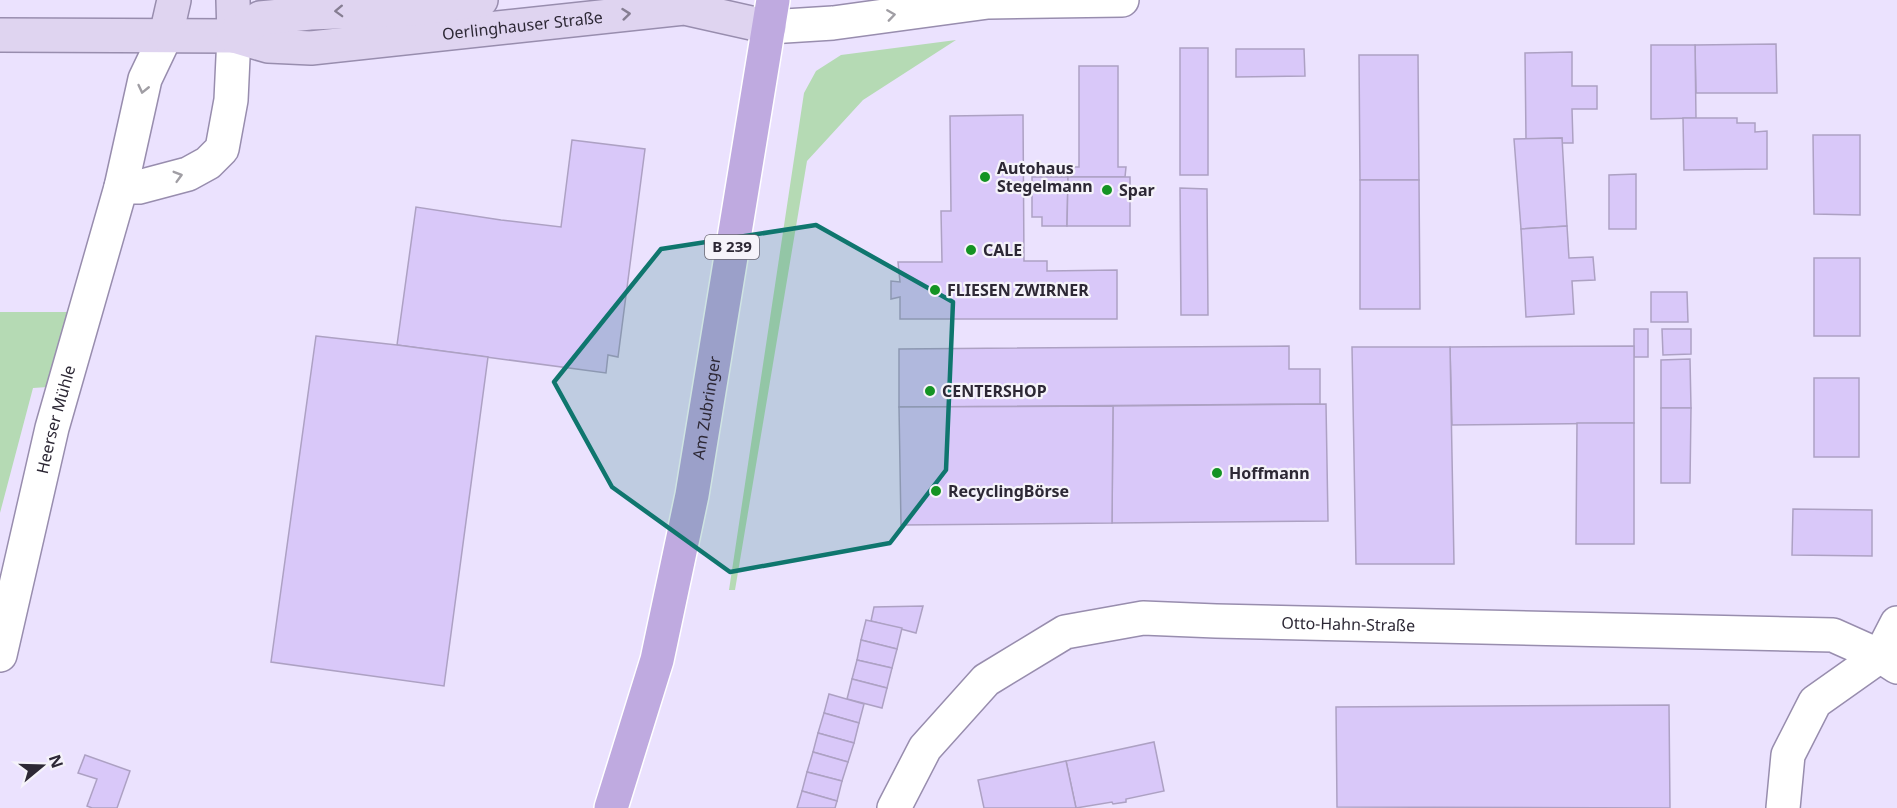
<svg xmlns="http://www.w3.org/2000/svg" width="1897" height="808" font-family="'Noto Sans',sans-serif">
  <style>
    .green { fill: #b5dab4 }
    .building { fill: #d9c8f9; stroke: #ada1c3; stroke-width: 1.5 }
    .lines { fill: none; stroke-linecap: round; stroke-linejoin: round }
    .minor-casing { stroke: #988dae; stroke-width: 36 }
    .tertiary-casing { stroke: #988dae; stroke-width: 36 }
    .secondary-casing { stroke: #988dae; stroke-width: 36 }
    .primary-casing { stroke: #fff; stroke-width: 36 }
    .minor { stroke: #fff; stroke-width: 33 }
    .tertiary { stroke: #fff; stroke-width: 33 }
    .secondary { stroke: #dfd4f0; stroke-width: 33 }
    .primary { stroke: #bfaae0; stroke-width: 33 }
    .oneway { stroke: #867e92 }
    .oneway2 { stroke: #a09ea4 }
    .marked { fill: #0f766e; fill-opacity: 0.2; stroke: #0f766e; stroke-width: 4.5; stroke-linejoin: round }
    .poi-dot { fill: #149323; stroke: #f5f3fa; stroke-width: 2 }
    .labels { text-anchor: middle; stroke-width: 4.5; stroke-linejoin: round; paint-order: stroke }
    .shield { fill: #f5f3fa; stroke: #696570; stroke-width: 1.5 }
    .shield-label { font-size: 15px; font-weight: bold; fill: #2d2835 }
    .street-label { font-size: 16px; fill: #2d2835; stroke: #f5f3fa }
    .poi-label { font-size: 16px; font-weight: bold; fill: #2d2835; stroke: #f5f3fa; text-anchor: start }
  </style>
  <rect width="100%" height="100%" fill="#ebe2fe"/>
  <g class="green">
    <polygon points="956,40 863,100 807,161 735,590 729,590 804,93 816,71 841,55"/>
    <polygon points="0,312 67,312 48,387 33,388 0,513"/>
  </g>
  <g class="building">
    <polygon points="1776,44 1777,93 1696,93 1695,45"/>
    <polygon points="1651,45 1695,45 1696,118 1651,119"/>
    <rect x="1180" y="48" width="28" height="127"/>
    <polygon points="1236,49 1304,49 1305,76 1236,77"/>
    <polygon points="1572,52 1572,86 1597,86 1597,109 1572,109 1573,143 1562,143 1562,138 1526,139 1525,53"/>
    <polygon points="1359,55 1418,55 1419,180 1360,180"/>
    <polygon points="1079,66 1118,66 1118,167 1126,167 1125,177 1068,177 1067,167 1079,167"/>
    <polygon points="1023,115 1024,261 1047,261 1047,271 1117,270 1117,319 900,319 900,297 891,299 891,281 900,282 898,262 942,262 941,211 951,211 950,116"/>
    <polygon points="1683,118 1737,118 1737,123 1755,123 1755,132 1767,131 1767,169 1684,170"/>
    <polygon points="1813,135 1860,135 1860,215 1814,214"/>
    <polygon points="1562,138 1567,226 1521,229 1514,139"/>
    <polygon points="572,140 645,149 618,357 608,355 606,373 397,345 416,207 501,220 561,227"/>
    <polygon points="1636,174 1636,229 1609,229 1609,175"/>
    <polygon points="1032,177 1068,177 1067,226 1042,226 1042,217 1032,217"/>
    <polygon points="1068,177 1130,177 1130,226 1067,226"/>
    <polygon points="1360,180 1419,180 1420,309 1360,309"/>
    <polygon points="1180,188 1207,189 1208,315 1181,315"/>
    <polygon points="1567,226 1569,258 1593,257 1595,280 1572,281 1574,314 1526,317 1521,229"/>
    <rect x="1814" y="258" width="46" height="78"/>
    <polygon points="1651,292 1687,292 1688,322 1651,322"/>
    <rect x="1634" y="329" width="14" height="28"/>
    <polygon points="1662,329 1691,329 1691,354 1663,355"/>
    <polygon points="316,336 397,345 488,357 444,686 271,662"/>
    <polygon points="1289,346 1289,369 1320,369 1320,404 899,407 899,349"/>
    <polygon points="1634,346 1634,423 1452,425 1450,347"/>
    <polygon points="1352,347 1450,347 1454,564 1356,564"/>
    <polygon points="1690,359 1691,408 1661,408 1661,360"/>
    <rect x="1814" y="378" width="45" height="79"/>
    <polygon points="1326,404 1328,521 1112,523 1113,406"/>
    <polygon points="1113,406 1112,523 901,525 899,407"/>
    <polygon points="1661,408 1691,408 1690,483 1661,483"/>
    <polygon points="1577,423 1634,423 1634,544 1576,544"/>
    <polygon points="1793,509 1872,510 1872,556 1792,555"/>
    <polygon points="923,606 916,633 871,621 874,607"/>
    <polygon points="866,620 902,628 897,649 861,640"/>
    <polygon points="861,640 897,649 892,668 857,660"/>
    <polygon points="857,660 892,668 887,688 852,679"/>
    <polygon points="852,679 887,688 882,708 847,699"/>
    <polygon points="829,694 864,704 859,723 824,713"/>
    <polygon points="1669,705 1670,808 1337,807 1336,707"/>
    <polygon points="824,713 859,723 854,743 818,733"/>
    <polygon points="818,733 854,743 848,762 813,752"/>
    <polygon points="1154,742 1164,791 1126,799 1126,802 1113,804 1112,802 1076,808 1066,761"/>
    <polygon points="813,752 848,762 842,781 807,772"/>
    <polygon points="85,755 130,771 117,808 92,808 87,806 97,779 78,773"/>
    <polygon points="1066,761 1076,808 984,808 978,780"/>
    <polygon points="807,772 842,781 837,801 802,791"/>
    <polygon points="802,791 837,801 835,808 797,808"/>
  </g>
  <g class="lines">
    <g class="minor-casing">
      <g id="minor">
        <polyline points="121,187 139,187 188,174 208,163 222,149 231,100 234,36"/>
        <path id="s1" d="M0 655 52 428 121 187 145 79 166 35"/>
        <path id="s2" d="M894 808 925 748 986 680 1065 632 1143 618 1216 621 1833 635 1880 656 1897 667"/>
        <polyline points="1783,808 1788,755 1815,702 1880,656 1897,623"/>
      </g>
    </g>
    <g class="tertiary-casing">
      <polyline id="tertiary" points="769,27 833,23 988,2 1122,0"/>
    </g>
    <g class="secondary-casing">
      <g id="secondary">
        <polyline points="233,0 234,36"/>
        <path id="s3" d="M0 35 234 36 268 46 311 48 684 8 769 27"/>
        <polyline points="166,35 174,0"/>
        <polyline points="234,36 260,18 310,13 416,9 481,0"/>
      </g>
    </g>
    <g class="primary-casing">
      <g id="primary">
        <path id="s4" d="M611 808 657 660 692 495 773 0"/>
      </g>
    </g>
    <use href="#minor" class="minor"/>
    <use href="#tertiary" class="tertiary"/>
    <use href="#secondary" class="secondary"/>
    <use href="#primary" class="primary"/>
  </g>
  <defs><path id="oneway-chevron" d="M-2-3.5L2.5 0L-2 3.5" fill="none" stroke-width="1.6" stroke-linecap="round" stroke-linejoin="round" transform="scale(1.5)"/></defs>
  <g class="oneway">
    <use href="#oneway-chevron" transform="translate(339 11) rotate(178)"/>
    <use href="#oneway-chevron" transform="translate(626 14) rotate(-6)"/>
  </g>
  <g class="oneway2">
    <use href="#oneway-chevron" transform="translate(891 15) rotate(-8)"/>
    <use href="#oneway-chevron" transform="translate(143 89) rotate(103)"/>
    <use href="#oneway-chevron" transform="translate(178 176) rotate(-16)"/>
  </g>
  <path class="marked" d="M816 225 953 302 946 470 890 543 730 572 612 487 554 382 661 249Z"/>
  <g class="poi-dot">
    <circle cx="985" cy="177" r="6"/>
    <circle cx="1107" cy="190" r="6"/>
    <circle cx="971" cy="250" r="6"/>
    <circle cx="935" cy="290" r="6"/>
    <circle cx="930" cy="391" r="6"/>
    <circle cx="1217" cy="473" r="6"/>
    <circle cx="936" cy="491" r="6"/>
  </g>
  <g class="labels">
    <rect class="shield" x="705" y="235" width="54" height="24" rx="4.5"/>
    <g class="shield-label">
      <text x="732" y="252">B 239</text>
    </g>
    <g class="street-label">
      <text dy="6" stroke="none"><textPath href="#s3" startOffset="525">Oerlinghauser Straße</textPath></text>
      <text dy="6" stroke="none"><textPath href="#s4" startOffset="412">Am Zubringer</textPath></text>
      <text dy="6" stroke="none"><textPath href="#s1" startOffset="242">Heerser Mühle</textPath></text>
      <text dy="6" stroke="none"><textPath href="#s2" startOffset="536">Otto-Hahn-Straße</textPath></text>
    </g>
    <g class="poi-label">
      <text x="997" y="174">Autohaus<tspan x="997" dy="18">Stegelmann</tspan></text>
      <text x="1119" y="196">Spar</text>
      <text x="983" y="256">CALE</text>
      <text x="947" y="296">FLIESEN ZWIRNER</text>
      <text x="942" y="397">CENTERSHOP</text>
      <text x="1229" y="479">Hoffmann</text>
      <text x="948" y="497">RecyclingBörse</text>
    </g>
  </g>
  <g transform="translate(42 766) rotate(71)" stroke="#f5f3fa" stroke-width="4.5" paint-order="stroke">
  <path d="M0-4.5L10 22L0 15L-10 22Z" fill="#2d2835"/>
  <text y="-9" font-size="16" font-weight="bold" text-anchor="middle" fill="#2d2835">N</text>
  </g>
</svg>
